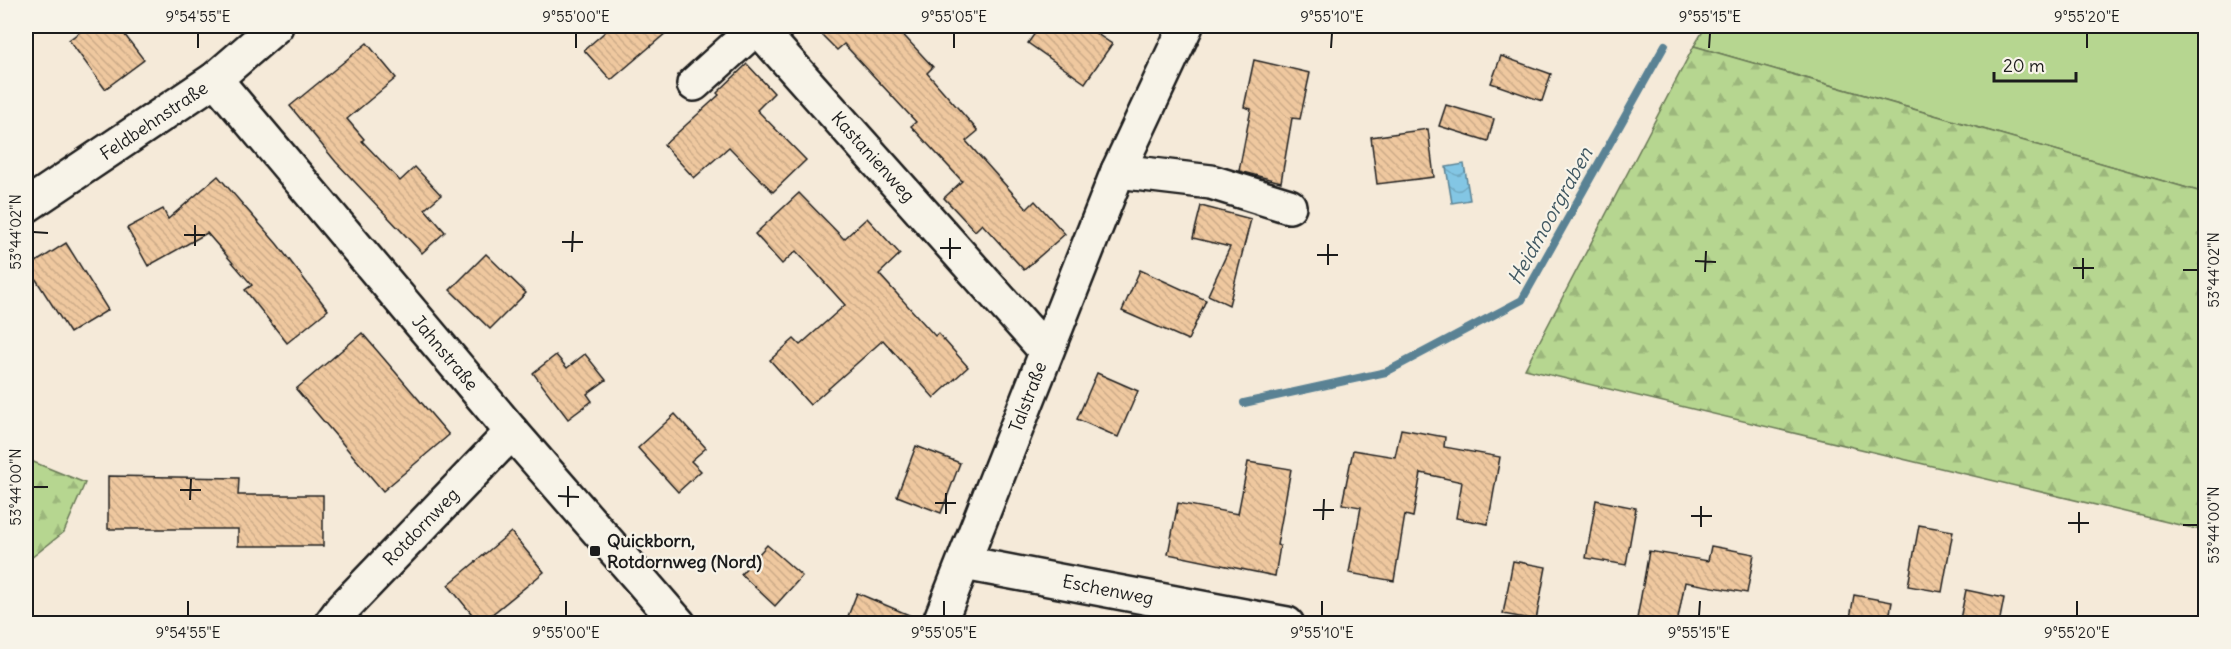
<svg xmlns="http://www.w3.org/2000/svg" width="2231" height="649" font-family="Delius,sans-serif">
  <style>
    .green { fill: #b6d690; stroke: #697956; stroke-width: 1.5 }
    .forest { fill: url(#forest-firs); stroke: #697956; stroke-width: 1.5 }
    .water { fill: url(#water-waves); stroke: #5a8294; stroke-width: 1.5 }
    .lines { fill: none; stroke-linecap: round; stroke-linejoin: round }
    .stream { stroke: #5a8294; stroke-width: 8 }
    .building { fill: url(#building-back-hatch); stroke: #1c1c1c; stroke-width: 1.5 }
    .minor-casing { stroke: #1c1c1c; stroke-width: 38 }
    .minor { stroke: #f7f3e8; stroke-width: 33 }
    .ticks { fill: none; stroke: #1c1c1c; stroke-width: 2 }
    .poi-dot { fill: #1c1c1c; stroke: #f7f3e8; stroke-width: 2 }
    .labels { text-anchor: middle; stroke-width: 4.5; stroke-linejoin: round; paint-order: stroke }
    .street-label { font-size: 18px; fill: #1c1c1c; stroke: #f7f3e8 }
    .poi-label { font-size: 18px; font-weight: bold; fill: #1c1c1c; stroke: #f7f3e8; text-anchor: start }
    .water-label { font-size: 20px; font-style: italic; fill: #405862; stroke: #f7f3e8 }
    .neatline { fill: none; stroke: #1c1c1c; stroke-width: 2 }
    .ticks-label { font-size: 15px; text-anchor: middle; fill: #1c1c1c }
  </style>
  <defs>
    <pattern id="forest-firs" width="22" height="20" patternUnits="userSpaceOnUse" patternTransform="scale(1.5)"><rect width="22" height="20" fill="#b6d690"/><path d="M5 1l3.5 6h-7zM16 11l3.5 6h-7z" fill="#9cb77c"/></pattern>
    <pattern id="water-waves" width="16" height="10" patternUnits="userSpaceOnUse" patternTransform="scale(1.5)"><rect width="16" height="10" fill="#83c6e4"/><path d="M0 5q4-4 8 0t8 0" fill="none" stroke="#71aac3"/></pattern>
    <pattern id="building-back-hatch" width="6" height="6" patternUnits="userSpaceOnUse" patternTransform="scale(1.5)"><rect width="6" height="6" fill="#efc89f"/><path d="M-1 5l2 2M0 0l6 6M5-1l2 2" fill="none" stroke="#ccab88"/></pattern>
  </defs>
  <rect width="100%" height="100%" fill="#f5ead9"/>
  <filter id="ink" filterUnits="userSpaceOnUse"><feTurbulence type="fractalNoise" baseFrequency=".0167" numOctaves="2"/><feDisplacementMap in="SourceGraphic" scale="12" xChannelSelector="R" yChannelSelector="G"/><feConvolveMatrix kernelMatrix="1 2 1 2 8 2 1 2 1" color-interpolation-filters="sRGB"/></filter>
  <g filter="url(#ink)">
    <polygon class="green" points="1706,26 2205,26 2205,193 1694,46"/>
    <g class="forest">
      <polygon points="1694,46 2205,193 2205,531 1525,369"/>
      <polygon points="26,459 85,483 64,532 26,562"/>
    </g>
    <polygon class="water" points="1464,164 1470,200 1452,203 1446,167"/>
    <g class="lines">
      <polyline class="stream" points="1244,403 1386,372 1522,300 1665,45"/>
    </g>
    <g class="building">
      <polygon points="88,26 118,26 144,60 105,89 69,40"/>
      <polygon points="612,26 674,26 611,80 584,50"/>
      <polygon points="813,26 895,26 933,67 927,73 978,131 966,141 1027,209 1035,201 1065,234 1024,270 982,224 975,231 944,198 962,181 911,126 916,122 844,44 837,50"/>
      <polygon points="1040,26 1085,26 1112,44 1085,83 1028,43"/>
      <polygon points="367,43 396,78 347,119 364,139 362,141 400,181 415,167 441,195 425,209 445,232 422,253 336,162 290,106"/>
      <polygon points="1501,56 1551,74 1542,101 1491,83"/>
      <polygon points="1254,60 1310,73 1300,119 1292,118 1281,182 1239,171 1251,109 1244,107"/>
      <polygon points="747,64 774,93 757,110 806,160 773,192 729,147 694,178 664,145 719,95 717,93"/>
      <polygon points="1446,105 1494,119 1488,141 1439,126"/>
      <polygon points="1428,129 1434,177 1377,184 1371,137"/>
      <polygon points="218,176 277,244 328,310 287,343 245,290 252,285 207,233 148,266 127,228 163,209 168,219"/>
      <polygon points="799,193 844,239 867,218 900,254 879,274 935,336 938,333 968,367 934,398 883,340 810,405 770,360 794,339 800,345 845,305 796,251 782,264 755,234"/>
      <polygon points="1201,206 1251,219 1229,305 1208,295 1230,247 1193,238"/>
      <polygon points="66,243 108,310 70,333 28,267"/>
      <polygon points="486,254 526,293 490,329 450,290"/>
      <polygon points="1140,270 1206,300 1188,340 1122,311"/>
      <polygon points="362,333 449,435 383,491 296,389"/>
      <polygon points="585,354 606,380 587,394 592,401 568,419 533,373 556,355 567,368"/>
      <polygon points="1097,373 1138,391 1118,437 1077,419"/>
      <polygon points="675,414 706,448 691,461 701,471 678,492 638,448"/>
      <polygon points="1401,429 1445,437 1444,447 1500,457 1488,524 1456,518 1462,482 1421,473 1413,517 1405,515 1394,581 1349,573 1361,507 1342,504 1353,450 1395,457"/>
      <polygon points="916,446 960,463 941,513 897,496"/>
      <polygon points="1248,462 1291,469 1277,545 1280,546 1275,576 1168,554 1178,503 1238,514"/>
      <polygon points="108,476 239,478 238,495 323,495 323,546 238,546 238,529 108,529"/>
      <polygon points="1596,500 1636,508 1626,565 1586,558"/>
      <polygon points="1919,525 1953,531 1942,592 1908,586"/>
      <polygon points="511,532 544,572 480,624 448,585"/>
      <polygon points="767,545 802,576 775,606 741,574"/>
      <polygon points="1711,546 1754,554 1747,593 1685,582 1677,624 1662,624 1637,619 1649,551 1708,561"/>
      <polygon points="1513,561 1546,567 1536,620 1503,614"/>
      <polygon points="1966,590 2004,598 1999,624 1959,624"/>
      <polygon points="857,593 921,620 921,624 845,624"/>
      <polygon points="1854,595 1892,602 1888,624 1849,624"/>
    </g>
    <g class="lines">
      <g class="minor-casing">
        <g id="minor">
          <polyline points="215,79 512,432 679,624"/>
          <polyline points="694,84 757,27 1046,351"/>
          <polyline points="1118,171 1211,182 1289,206"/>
          <polyline points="26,206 215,79 276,26"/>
          <polyline points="964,563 1287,624"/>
          <polyline points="331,624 342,609 512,432"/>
          <polyline points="939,624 1118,171 1186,26"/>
        </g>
      </g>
      <use href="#minor" class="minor"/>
    </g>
  </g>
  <path class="ticks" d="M198 48V33M576 48V33M954 48V33M1331 48 1332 33M1709 48 1710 33M2087 48V33M33 232 48 233M184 235H205M562 242H583M195 246V225M940 248H961M572 252 573 231M1317 255H1338M950 259V238M1695 261 1716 262M1328 265V244M2073 268H2094M2183 270H2198M1705 272 1706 251M2083 279V258M33 487H48M180 490H201M558 496 579 497M190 500 191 479M935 503H956M568 507V486M1313 510H1334M946 514V493M1691 516H1712M1323 520 1324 499M2068 523H2089M2183 525H2198M1701 527V506M2079 533V512M188 616V601M566 616V601M944 616V601M1322 616V601M1699 616 1700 601M2077 616V601"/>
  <rect class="poi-dot" x="589" y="545" width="12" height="12" rx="3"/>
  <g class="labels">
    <g class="street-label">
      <text transform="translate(154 121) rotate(-34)" y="6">Feldbehnstraße</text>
      <text transform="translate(873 157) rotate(48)" y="6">Kastanienweg</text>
      <text transform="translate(445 353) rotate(50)" y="6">Jahnstraße</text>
      <text transform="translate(1028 397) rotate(-69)" y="6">Talstraße</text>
      <text transform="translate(421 527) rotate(-46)" y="6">Rotdornweg</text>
      <text transform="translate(1108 590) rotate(11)" y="6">Eschenweg</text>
    </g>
    <g class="poi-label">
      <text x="607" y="547">Quickborn,<tspan x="607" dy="21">Rotdornweg (Nord)</tspan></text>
    </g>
    <g class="water-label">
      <text transform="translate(1550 216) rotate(-61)" y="7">Heidmoorgraben</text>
    </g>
  </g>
  <rect width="2231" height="649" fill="none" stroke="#f7f3e8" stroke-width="66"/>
  <path d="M1994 72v9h82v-9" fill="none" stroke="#1c1c1c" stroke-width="3"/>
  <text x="2003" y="72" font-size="18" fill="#1c1c1c" stroke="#f7f3e8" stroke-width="4.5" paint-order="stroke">20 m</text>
  <rect x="33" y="33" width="2165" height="583" class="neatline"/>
  <g class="ticks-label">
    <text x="198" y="22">9°54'55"E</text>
    <text x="576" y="22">9°55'00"E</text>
    <text x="954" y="22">9°55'05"E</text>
    <text x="1332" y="22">9°55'10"E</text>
    <text x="1710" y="22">9°55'15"E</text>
    <text x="2087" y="22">9°55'20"E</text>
    <text transform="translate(16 232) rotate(-90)" y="5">53°44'02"N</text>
    <text transform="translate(2214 270) rotate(-90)" y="5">53°44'02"N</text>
    <text transform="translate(16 487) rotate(-90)" y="5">53°44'00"N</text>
    <text transform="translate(2214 525) rotate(-90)" y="5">53°44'00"N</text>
    <text x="188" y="638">9°54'55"E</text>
    <text x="566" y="638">9°55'00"E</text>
    <text x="944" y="638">9°55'05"E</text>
    <text x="1322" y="638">9°55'10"E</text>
    <text x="1699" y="638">9°55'15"E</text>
    <text x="2077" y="638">9°55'20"E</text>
  </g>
</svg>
